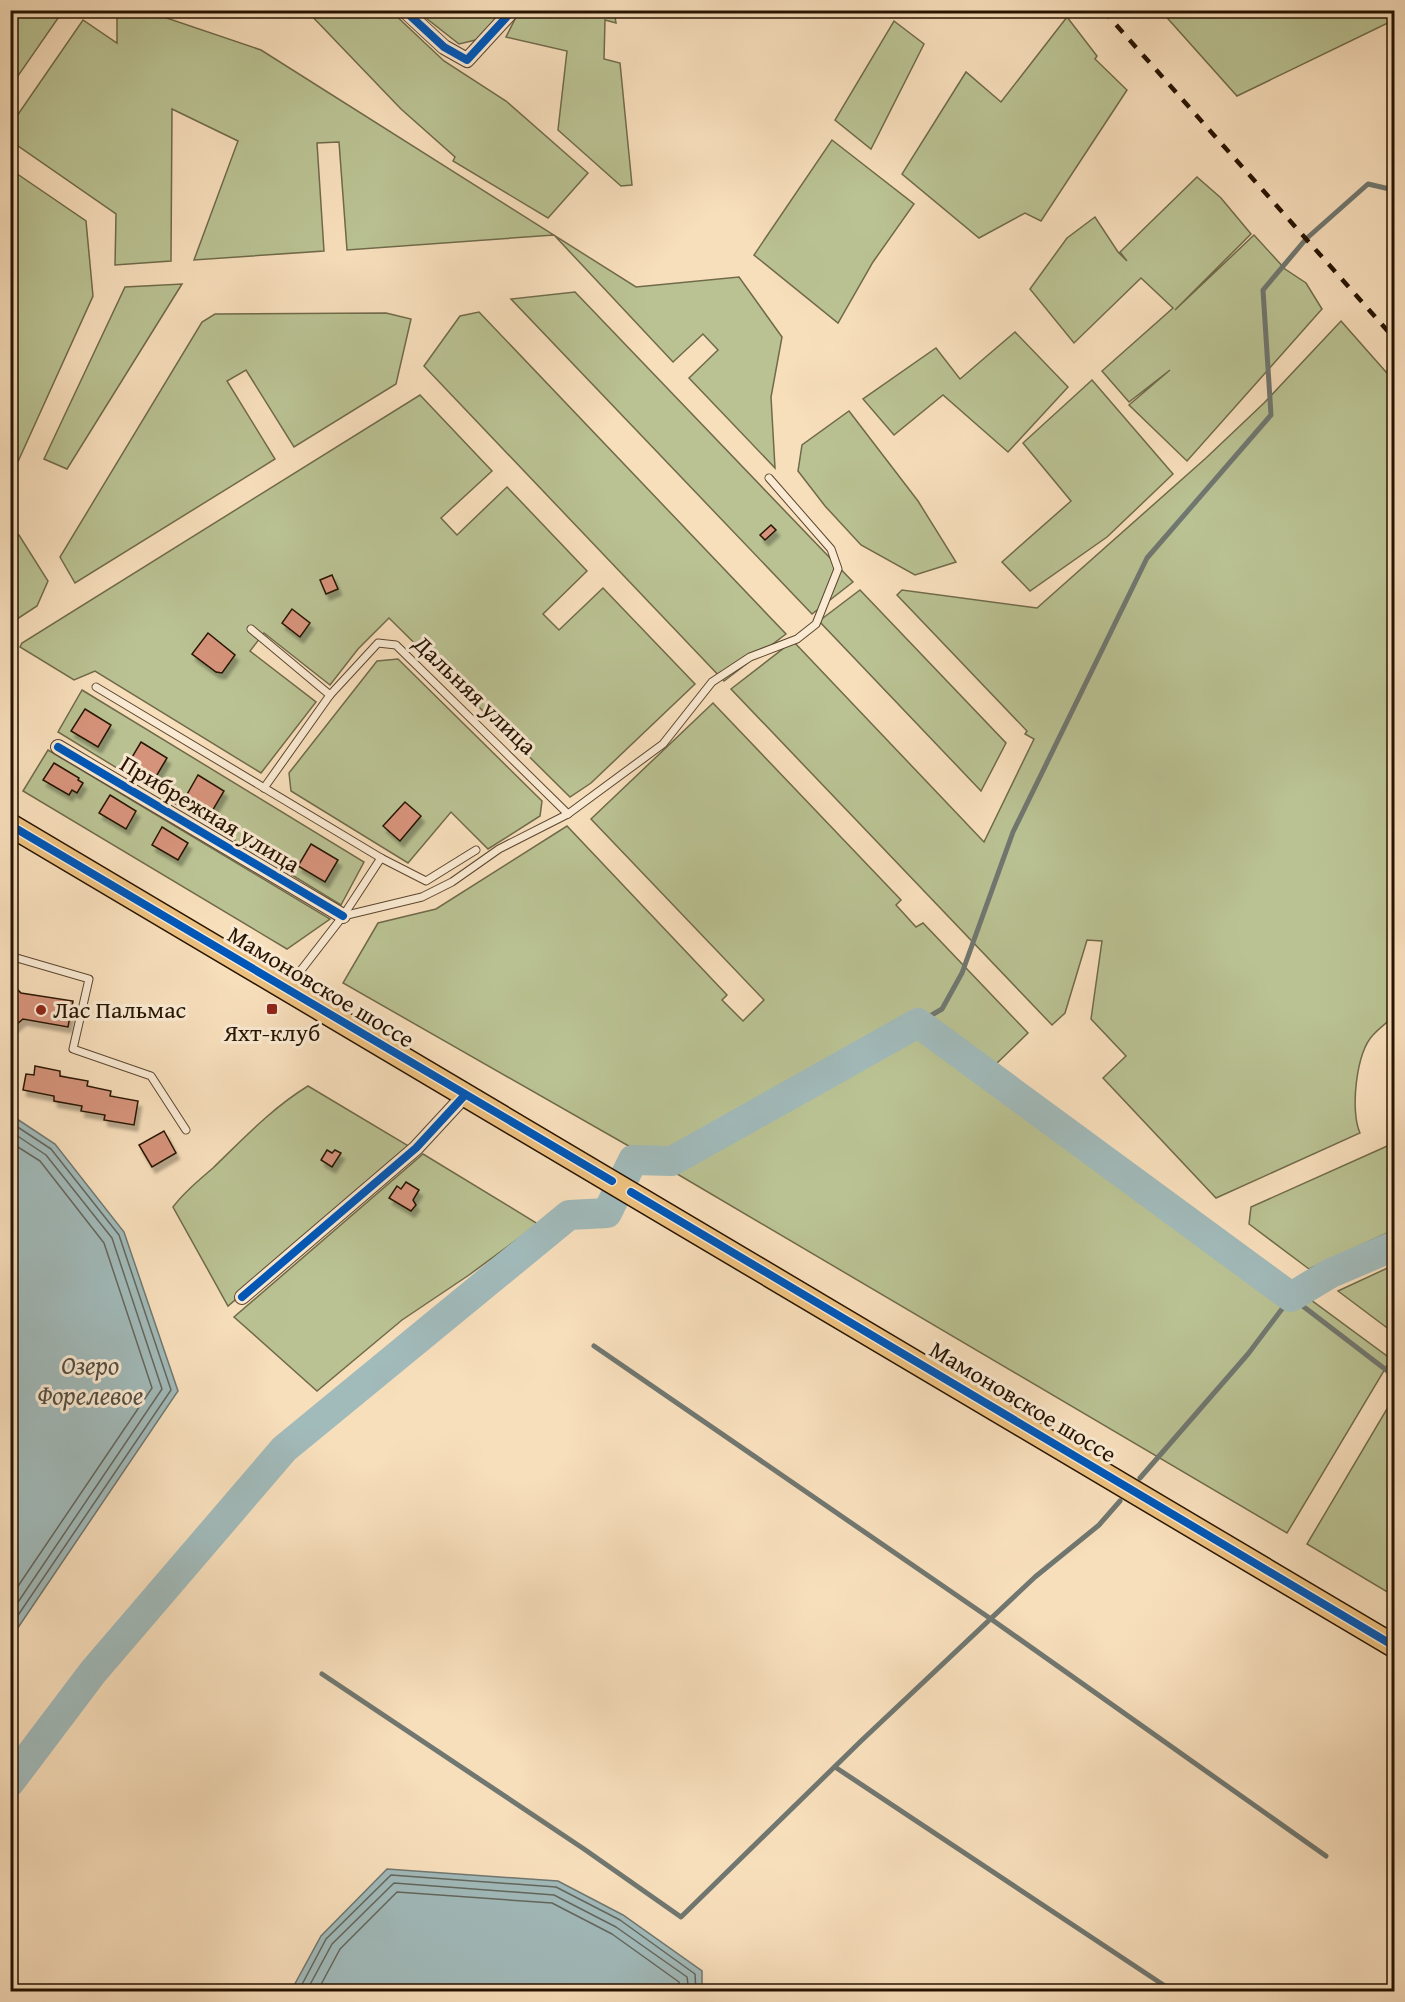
<svg xmlns="http://www.w3.org/2000/svg" width="1405" height="2002" font-family="'Gentium Book Plus',serif">
  <style>
    .green { fill: #bac293; stroke: #706a4a; stroke-width: 1.5 }
    .water { fill: #a1baba; stroke: #707770; stroke-width: 1.5 }
    .lines { fill: none; stroke-linecap: round; stroke-linejoin: round }
    .shore { stroke: #64665d; stroke-width: 1.5 }
    .stream { stroke: #707770; stroke-width: 5 }
    .river { stroke: #a1baba; stroke-width: 30 }
    .building { fill: #d7947c; stroke: #271300; stroke-width: 1.5; filter: url(#shadow) }
    .lane-casing { stroke: #5b462f; stroke-width: 9 }
    .street-casing { stroke: #5b462f; stroke-width: 16 }
    .primary-casing { stroke: #271300; stroke-width: 25 }
    .lane { stroke: #faead3; stroke-width: 7 }
    .street { stroke: #faead3; stroke-width: 14 }
    .primary { stroke: #ecc07e; stroke-width: 22 }
    .rail { stroke: #271300; stroke-width: 4.5; stroke-dasharray: 10 10; stroke-linecap: butt }
    .cycleway-casing { stroke: #faead3; stroke-width: 11 }
    .cycleway { stroke: #0057b8; stroke-width: 8 }
    .poi-dot { fill: #8f2418; stroke: #faead3; stroke-width: 2 }
    .labels { text-anchor: middle; stroke-width: 6; stroke-linejoin: round; paint-order: stroke }
    .street-label { font-size: 24px; fill: #271300; stroke: #faead3 }
    .poi-label { font-size: 24px; fill: #271300; stroke: #faead3; text-anchor: start }
    .water-label { font-size: 26px; font-style: italic; fill: #524d41; stroke: #faead3 }
  </style>
  <defs>
    <filter id="shadow"><feDropShadow dx="3.5" dy="6" stdDeviation="1.5" flood-color="#0004"/></filter>
  </defs>
  <rect width="100%" height="100%" fill="#f8dfbc"/>
  <filter id="stains"><feTurbulence type="fractalNoise" baseFrequency=".00333" numOctaves="4"/><feColorMatrix values="0 0 0 0 .2 0 0 0 0 .09 0 0 0 0 .02 0 0 0 .5 -.17"/></filter>
  <radialGradient id="worn" r=".72"><stop offset=".6" stop-color="#630" stop-opacity="0"/><stop offset="1" stop-color="#630" stop-opacity=".3"/></radialGradient>
  <g class="green">
    <polygon points="11,10 63,11 11,86 10,11"/>
    <polygon points="1394,10 1394,20 1237,96 1161,11"/>
    <polygon points="117,11 146,11 261,50 636,287 739,277 782,337 771,397 775,468 689,378 718,350 703,334 673,362 554,235 347,250 339,142 317,143 324,251 194,260 238,141 172,109 171,261 115,265 116,214 11,141 10,126 83,20 117,43"/>
    <polygon points="307,11 391,11 444,61 506,101 588,173 548,218 453,161 455,157 401,109"/>
    <polygon points="417,11 501,11 488,37 459,44"/>
    <polygon points="519,11 614,11 616,23 605,20 604,59 620,63 632,185 621,186 558,130 567,51 506,37"/>
    <polygon points="1067,17 1097,56 1095,59 1127,90 1041,221 1025,213 979,238 902,174 966,72 1001,102"/>
    <polygon points="894,21 924,44 871,149 835,120"/>
    <polygon points="832,140 914,204 873,262 838,323 754,255"/>
    <polygon points="10,169 86,221 93,296 11,477"/>
    <polygon points="1197,177 1221,198 1251,234 1175,310 1254,235 1285,269 1306,283 1322,309 1187,461 1129,405 1170,370 1129,402 1102,371 1173,308 1141,278 1074,343 1030,289 1067,238 1095,217 1118,252 1127,261 1120,252"/>
    <polygon points="182,284 67,469 44,459 125,287"/>
    <polygon points="575,292 853,582 812,614 511,299"/>
    <polygon points="479,312 786,634 724,681 424,366 460,316"/>
    <polygon points="386,313 411,319 396,384 294,447 246,370 227,381 275,459 75,583 60,557 202,322 215,314"/>
    <path d="M1341 321 1394 381V1016C1388 1022 1379 1028 1373 1035 1356 1053 1350 1111 1360 1133L1216 1198 1103 1078 1126 1056 1091 1019 1102 941 1087 940 1065 1013 1052 1025 731 689 793 641 984 842 1034 739 1025 734 1027 731 897 595 902 590 1037 608 1206 458 1264 403Z"/>
    <polygon points="1015,332 1068,387 1008,452 943,395 894,435 863,399 936,348 960,379"/>
    <polygon points="1092,380 1173,474 1107,537 1030,591 1002,562 1071,501 1023,443"/>
    <polygon points="420,395 492,471 441,518 457,535 507,487 587,571 543,614 559,630 603,588 695,684 591,783 570,797 389,618 358,649 330,685 264,633 250,651 316,702 261,773 95,671 74,680 20,647 22,643"/>
    <polygon points="849,411 918,501 956,562 915,575 861,545 825,506 798,471 802,445"/>
    <polygon points="11,531 19,535 48,581 37,606 11,623"/>
    <polygon points="860,590 1006,743 981,791 819,621"/>
    <polygon points="398,659 542,801 540,816 488,849 451,812 408,863 291,791 289,773 377,661"/>
    <polygon points="82,690 364,862 341,905 58,732"/>
    <polygon points="713,703 901,900 896,905 916,927 923,923 1028,1033 994,1066 1391,1359 1287,1533 662,1165 343,983 378,923 436,909 567,826 727,995 722,1000 743,1021 764,1000 591,819"/>
    <polygon points="48,750 330,919 287,949 23,791"/>
    <path d="M308 1086 412 1148 228 1306 173 1207C185 1191 198 1181 213 1168 243 1139 272 1108 308 1086Z"/>
    <polygon points="1394,1143 1394,1230 1309,1269 1249,1224 1251,1207"/>
    <polygon points="423,1154 538,1224 469,1275 402,1320 317,1391 234,1317"/>
    <polygon points="1394,1265 1394,1333 1338,1291"/>
    <polygon points="1394,1397 1394,1596 1307,1544"/>
  </g>
  <g class="water">
    <polygon points="11,1115 55,1144 124,1232 178,1391 11,1638"/>
    <polygon points="387,1869 558,1881 623,1915 702,1971 702,1991 291,1991 321,1936"/>
  </g>
  <g class="lines">
    <g class="shore">
      <polyline points="10,1122 51,1149 119,1235 171,1390 10,1627"/>
      <polyline points="10,1131 46,1155 112,1238 162,1389 10,1614"/>
      <polyline points="10,1142 40,1161 104,1243 152,1388 10,1598"/>
      <polyline points="298,1992 326,1939 391,1875 556,1887 620,1920 695,1974 696,1992"/>
      <polyline points="306,1992 332,1944 394,1883 554,1895 616,1927 687,1977 689,1992"/>
      <polyline points="317,1992 340,1949 397,1892 552,1903 612,1934 679,1982 680,1992"/>
    </g>
    <g class="stream">
      <polyline points="918,1023 942,1009 962,973 1013,832 1147,558 1271,415 1263,290 1306,239 1368,184 1394,190"/>
      <polyline points="594,1346 991,1619 1326,1856"/>
      <polyline points="1140,1478 1248,1354 1291,1297 1394,1376"/>
      <polyline points="322,1674 584,1849 681,1917 861,1741 1035,1577 1099,1525 1120,1501"/>
      <polyline points="835,1767 1174,1992"/>
    </g>
    <polyline class="river" points="10,1782 93,1672 284,1449 569,1215 607,1213 633,1160 672,1161 918,1023 1291,1297 1331,1273 1394,1246"/>
  </g>
  <g class="building">
    <polygon points="771,525 776,530 765,540 760,535"/>
    <polygon points="332,575 338,589 326,594 320,580"/>
    <polygon points="292,609 310,623 300,637 282,623"/>
    <polygon points="208,633 235,655 222,673 216,672 192,654"/>
    <polygon points="85,709 111,725 98,747 71,731"/>
    <polygon points="141,742 167,758 154,780 128,764"/>
    <polygon points="54,763 79,778 78,780 83,783 77,793 72,790 69,795 43,780"/>
    <polygon points="198,775 224,791 211,813 185,798"/>
    <polygon points="110,795 136,811 126,829 99,813"/>
    <polygon points="405,802 421,816 400,841 383,826"/>
    <polygon points="162,827 188,843 178,860 152,845"/>
    <polygon points="311,844 338,860 325,882 298,866"/>
    <polygon points="10,982 21,993 73,1001 68,1027 23,1019 10,1030"/>
    <polygon points="35,1066 60,1071 60,1076 88,1081 87,1086 111,1091 110,1096 138,1101 134,1125 104,1120 105,1115 81,1111 82,1106 54,1101 54,1096 23,1090 26,1074 34,1075"/>
    <polygon points="164,1131 176,1153 152,1167 139,1145"/>
    <polygon points="327,1150 332,1153 335,1150 341,1153 332,1167 321,1160"/>
    <polygon points="406,1182 419,1190 413,1200 416,1205 411,1211 389,1198 397,1186 401,1189"/>
  </g>
  <g class="lines">
    <g class="lane-casing">
      <g id="lane">
        <polyline points="251,629 330,695"/>
        <polyline points="96,687 381,858 426,881 476,850"/>
        <polyline points="264,788 330,695 378,643 396,645 568,814"/>
        <polyline points="343,916 422,897 452,882 499,849 568,814 663,744 712,682 750,657 797,639 816,624 838,569 831,549 769,478"/>
        <polyline points="10,956 89,979 73,1049 151,1076 186,1130"/>
        <polyline points="288,987 343,916 381,858"/>
      </g>
    </g>
    <g class="street-casing">
      <g id="street">
        <polyline points="404,10 444,47 467,60 513,10"/>
        <polyline points="58,747 343,916"/>
        <polyline points="242,1297 416,1148 465,1095"/>
      </g>
    </g>
    <g class="primary-casing">
      <polyline id="primary" points="10,825 1394,1646"/>
    </g>
    <use href="#lane" class="lane"/>
    <use href="#street" class="street"/>
    <use href="#primary" class="primary"/>
    <polyline class="rail" points="1103,10 1394,338"/>
    <g class="cycleway-casing">
      <g id="cycleway">
        <polyline points="404,10 444,47 467,60 513,10"/>
        <polyline points="58,747 343,916"/>
        <polyline points="10,825 612,1181"/>
        <polyline points="631,1192 1394,1646"/>
        <polyline points="242,1297 416,1148 465,1095"/>
      </g>
    </g>
    <use href="#cycleway" class="cycleway"/>
  </g>
  <g class="poi-dot">
    <rect x="266" y="1003" width="12" height="12" rx="3"/>
    <circle cx="41" cy="1010" r="6"/>
  </g>
  <g class="labels">
    <g class="street-label">
      <text transform="translate(475 695) rotate(44)" y="8">Дальняя улица</text>
      <text transform="translate(210 814) rotate(31)" y="8">Прибрежная улица</text>
      <text transform="translate(321 987) rotate(31)" y="8">Мамоновское шоссе</text>
      <text transform="translate(1023 1402) rotate(31)" y="8">Мамоновское шоссе</text>
    </g>
    <g class="poi-label">
      <text x="53" y="1018">Лас Пальмас</text>
      <text x="272" y="1041" text-anchor="middle">Яхт-клуб</text>
    </g>
    <g class="water-label">
      <text x="90" y="1374">Озеро<tspan x="90" dy="30">Форелевое</tspan></text>
    </g>
  </g>
  <rect width="1405" height="2002" fill="none" stroke="#f8dfbc" stroke-width="36"/>
  <rect x="12" y="12" width="1381" height="1978" fill="none" stroke="#271300" stroke-width="3"/>
  <rect x="18" y="18" width="1369" height="1966" fill="none" stroke="#271300" stroke-width="1.5"/>
  <rect width="100%" height="100%" filter="url(#stains)"/>
  <rect width="100%" height="100%" fill="url(#worn)"/>
</svg>
